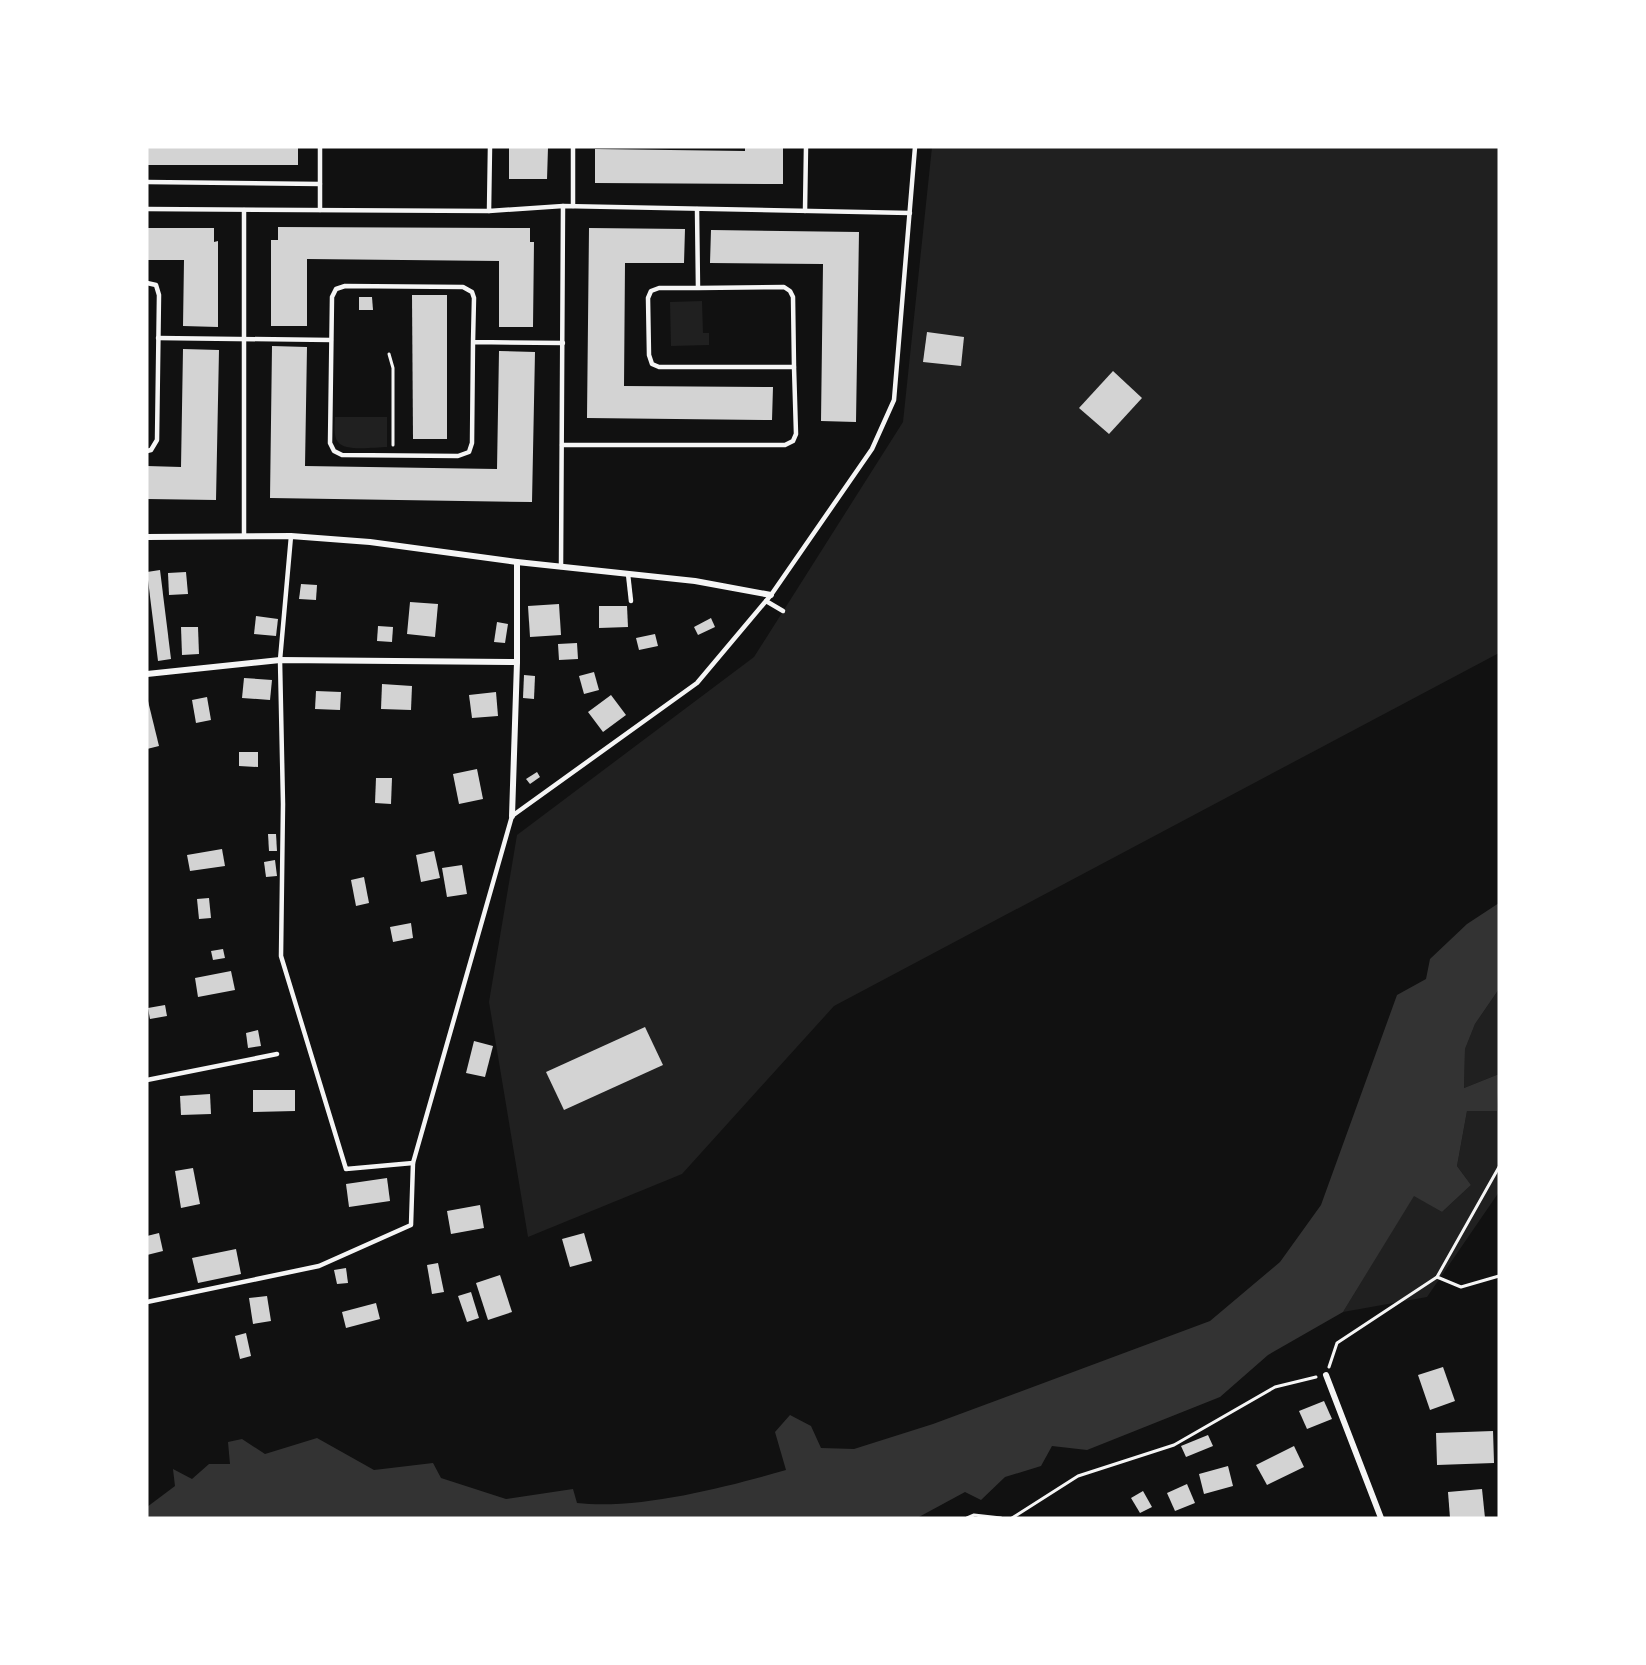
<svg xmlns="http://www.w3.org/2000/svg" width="1646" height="1665" font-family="'Sofia Sans Condensed',sans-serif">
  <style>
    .green { fill: #202020 }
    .water { fill: #333 }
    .building { fill: #d3d3d3 }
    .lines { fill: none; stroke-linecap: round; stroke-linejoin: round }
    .path { stroke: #f5f5f5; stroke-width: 3 }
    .service { stroke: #f5f5f5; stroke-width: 4.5 }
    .minor { stroke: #f5f5f5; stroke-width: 6 }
  </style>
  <rect width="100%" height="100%" fill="#111"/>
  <g class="green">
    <polygon points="932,147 1499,147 1499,653 834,1006 682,1174 528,1237 489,1002 517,835 754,657 903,422"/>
    <polygon points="702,301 703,333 709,333 709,345 671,346 670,302"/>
    <path d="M335 417H387V447C375 447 345 452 338 442 333 436 335 424 335 417Z"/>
    <polygon points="1499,989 1499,1074 1464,1088 1465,1049 1475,1024"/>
    <polygon points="1499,1097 1499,1192 1427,1297 1343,1312 1414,1195 1442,1212 1471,1185 1457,1166 1467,1111 1497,1111"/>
  </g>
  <path class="water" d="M1499 903V989L1475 1024 1465 1049 1464 1088 1499 1074 1497 1111H1467L1457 1166 1471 1185 1442 1212 1414 1196 1343 1312 1268 1355 1220 1397 1087 1450 1052 1446 1041 1466 1005 1477 981 1500 965 1492 917 1518H147V1507L175 1486 173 1469 192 1479 209 1464H230L228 1442 242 1439 265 1454 317 1438 374 1470 433 1463 441 1478 506 1499 573 1489 577 1503C639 1510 726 1487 786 1470L775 1432 790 1415 811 1426 821 1448 854 1449 933 1424 1210 1321 1280 1262 1321 1205 1397 995 1426 979 1430 959 1467 924Z"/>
  <g class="building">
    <rect x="147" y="147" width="151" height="18"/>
    <polygon points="509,147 548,147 547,179 509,179"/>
    <polygon points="745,147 783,147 783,184 595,183 595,149 745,151"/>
    <polygon points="278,227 530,228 530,242 534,242 533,327 499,327 499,261 307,259 307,326 271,326 271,240 278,240"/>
    <polygon points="147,228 214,228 214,242 218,241 218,327 183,326 184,260 147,260"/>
    <polygon points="589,228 685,229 684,263 625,263 624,386 773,387 772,420 587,418"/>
    <polygon points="711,230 859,232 856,422 821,421 823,264 710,263"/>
    <polygon points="412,295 447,295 447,439 413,439"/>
    <polygon points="359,297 372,297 373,310 359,310"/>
    <polygon points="927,332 964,337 961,366 923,362"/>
    <polygon points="272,346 307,347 305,466 497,469 499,351 535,352 532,502 270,498"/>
    <polygon points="183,349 219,350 216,500 147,499 147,466 181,467"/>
    <polygon points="1113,371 1142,398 1109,434 1079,408"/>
    <polygon points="160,570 171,659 158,661 147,572"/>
    <polygon points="186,572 188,594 169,595 168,573"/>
    <polygon points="301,584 317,585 316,600 299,599"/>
    <polygon points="410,602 438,604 435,637 407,634"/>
    <polygon points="559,604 561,635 530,637 528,606"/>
    <polygon points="599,606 627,606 628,627 599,628"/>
    <polygon points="256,616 278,619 276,636 254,634"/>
    <polygon points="711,618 715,627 698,635 694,627"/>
    <polygon points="497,622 508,624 505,643 494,642"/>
    <polygon points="378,626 393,627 392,642 377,641"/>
    <polygon points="181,627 198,627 199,654 182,655"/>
    <polygon points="655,634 658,646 639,650 636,638"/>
    <polygon points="577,643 578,659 559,660 558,644"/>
    <polygon points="594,672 599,690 584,694 579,676"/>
    <polygon points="524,675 535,676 534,699 523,698"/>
    <polygon points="244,678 272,680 270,700 242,698"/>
    <polygon points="382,684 412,686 411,710 381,709"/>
    <polygon points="316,691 341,692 340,710 315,709"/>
    <polygon points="496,692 498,716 472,718 469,695"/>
    <polygon points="611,695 626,715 603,732 588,712"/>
    <polygon points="147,697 159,746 147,749"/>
    <polygon points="207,697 211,720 196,723 192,700"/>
    <polygon points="239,752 258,752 258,767 239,766"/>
    <polygon points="477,769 483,799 459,804 453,774"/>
    <polygon points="537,772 540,777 530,784 526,779"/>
    <polygon points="376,778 392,778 391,804 375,803"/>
    <polygon points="268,834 276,834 277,851 269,851"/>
    <polygon points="222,849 225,866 190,871 187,855"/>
    <polygon points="434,851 440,878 421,882 416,855"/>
    <polygon points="275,860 277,876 266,877 264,862"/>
    <polygon points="462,865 467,894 447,897 442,868"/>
    <polygon points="364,877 369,903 356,906 351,880"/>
    <polygon points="209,898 211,918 199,919 197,899"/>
    <polygon points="411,923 413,938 393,942 390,927"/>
    <polygon points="223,949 225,958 213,960 211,951"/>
    <polygon points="231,971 235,990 198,997 195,978"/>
    <polygon points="165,1005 167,1016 150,1019 148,1008"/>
    <polygon points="645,1027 663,1065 564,1110 546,1072"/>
    <polygon points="258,1030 261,1046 248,1048 246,1033"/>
    <polygon points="474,1041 493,1046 485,1077 466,1073"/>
    <polygon points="253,1090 295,1090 295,1111 253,1112"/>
    <polygon points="210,1094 211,1114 181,1115 180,1096"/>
    <polygon points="193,1168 200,1204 181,1208 175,1171"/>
    <polygon points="387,1178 390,1201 349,1207 346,1184"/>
    <polygon points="480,1205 484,1228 451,1234 447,1211"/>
    <polygon points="159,1233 163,1251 147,1255 147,1236"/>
    <polygon points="584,1233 592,1261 570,1267 562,1239"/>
    <polygon points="236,1249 241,1274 198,1283 192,1258"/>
    <polygon points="438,1263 444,1292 432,1294 427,1265"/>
    <polygon points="346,1268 348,1283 337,1284 334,1270"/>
    <polygon points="500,1275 512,1312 488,1320 476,1283"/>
    <polygon points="471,1292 479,1318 467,1322 458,1296"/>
    <polygon points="267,1296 271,1321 253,1324 249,1298"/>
    <polygon points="376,1303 380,1319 346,1328 342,1312"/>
    <polygon points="246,1333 251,1356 240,1359 235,1336"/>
    <polygon points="1443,1367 1455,1401 1430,1410 1418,1375"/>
    <polygon points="1324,1401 1332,1419 1307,1429 1299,1411"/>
    <polygon points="1493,1431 1494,1463 1437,1465 1436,1433"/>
    <polygon points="1208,1435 1213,1446 1186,1457 1181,1446"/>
    <polygon points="1294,1446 1304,1467 1267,1485 1256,1465"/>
    <polygon points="1228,1466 1233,1486 1204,1494 1199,1474"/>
    <polygon points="1187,1484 1195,1503 1175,1511 1167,1493"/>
    <polygon points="1482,1489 1485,1518 1450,1518 1448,1492"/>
    <polygon points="1143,1491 1152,1507 1140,1513 1131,1498"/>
  </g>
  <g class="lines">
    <g class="path">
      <polyline points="389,354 393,368 393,445"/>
      <polyline points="1437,1277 1461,1287 1499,1276"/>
      <polyline points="1329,1367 1337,1343 1437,1277 1499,1167"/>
      <polyline points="967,1518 974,1515 1001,1518"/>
      <polyline points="1012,1518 1078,1476 1174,1445 1275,1387 1316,1377"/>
    </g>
    <g class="service">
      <polyline points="490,147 489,211 563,206 910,213"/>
      <polyline points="147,182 320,184 320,147"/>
      <polyline points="320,184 320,210"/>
      <polyline points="573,206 573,147"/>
      <polyline points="147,209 489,211"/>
      <polyline points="697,209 698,288 659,288 651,291 648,298 649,355 652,364 659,367 794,367 793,297 790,291 784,287 698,288"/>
      <polyline points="244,210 244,536"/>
      <polyline points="805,211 806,147"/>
      <polyline points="147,283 156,285 159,295 157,440 151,450 147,451"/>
      <polyline points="158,338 331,340"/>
      <polyline points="473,342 474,298 472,292 463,287 345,286 336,289 332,297 330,443 334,451 342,455 458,456 469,452 472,443 473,342 563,343"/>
      <polyline points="562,445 785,445 793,441 796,434 794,367"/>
      <polyline points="291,536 280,660 283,804 281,956 346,1169 413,1163"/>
      <polyline points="561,567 563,206"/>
      <polyline points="628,574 631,601"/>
      <polyline points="766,601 783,611"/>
      <polyline points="147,1080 277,1054"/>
      <polyline points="147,1302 319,1266 411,1225 413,1163 512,816 697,683 771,595 872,449 894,400 915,147"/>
    </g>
    <g class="minor">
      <polyline points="147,537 291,536 370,542 517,562 695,581 771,595"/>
      <polyline points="147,674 280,660 517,662"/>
      <polyline points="512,816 517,662 517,562"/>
      <polyline points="1326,1375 1381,1518"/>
    </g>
  </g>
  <rect width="1646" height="1665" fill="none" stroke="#ffffff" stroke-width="297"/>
</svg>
